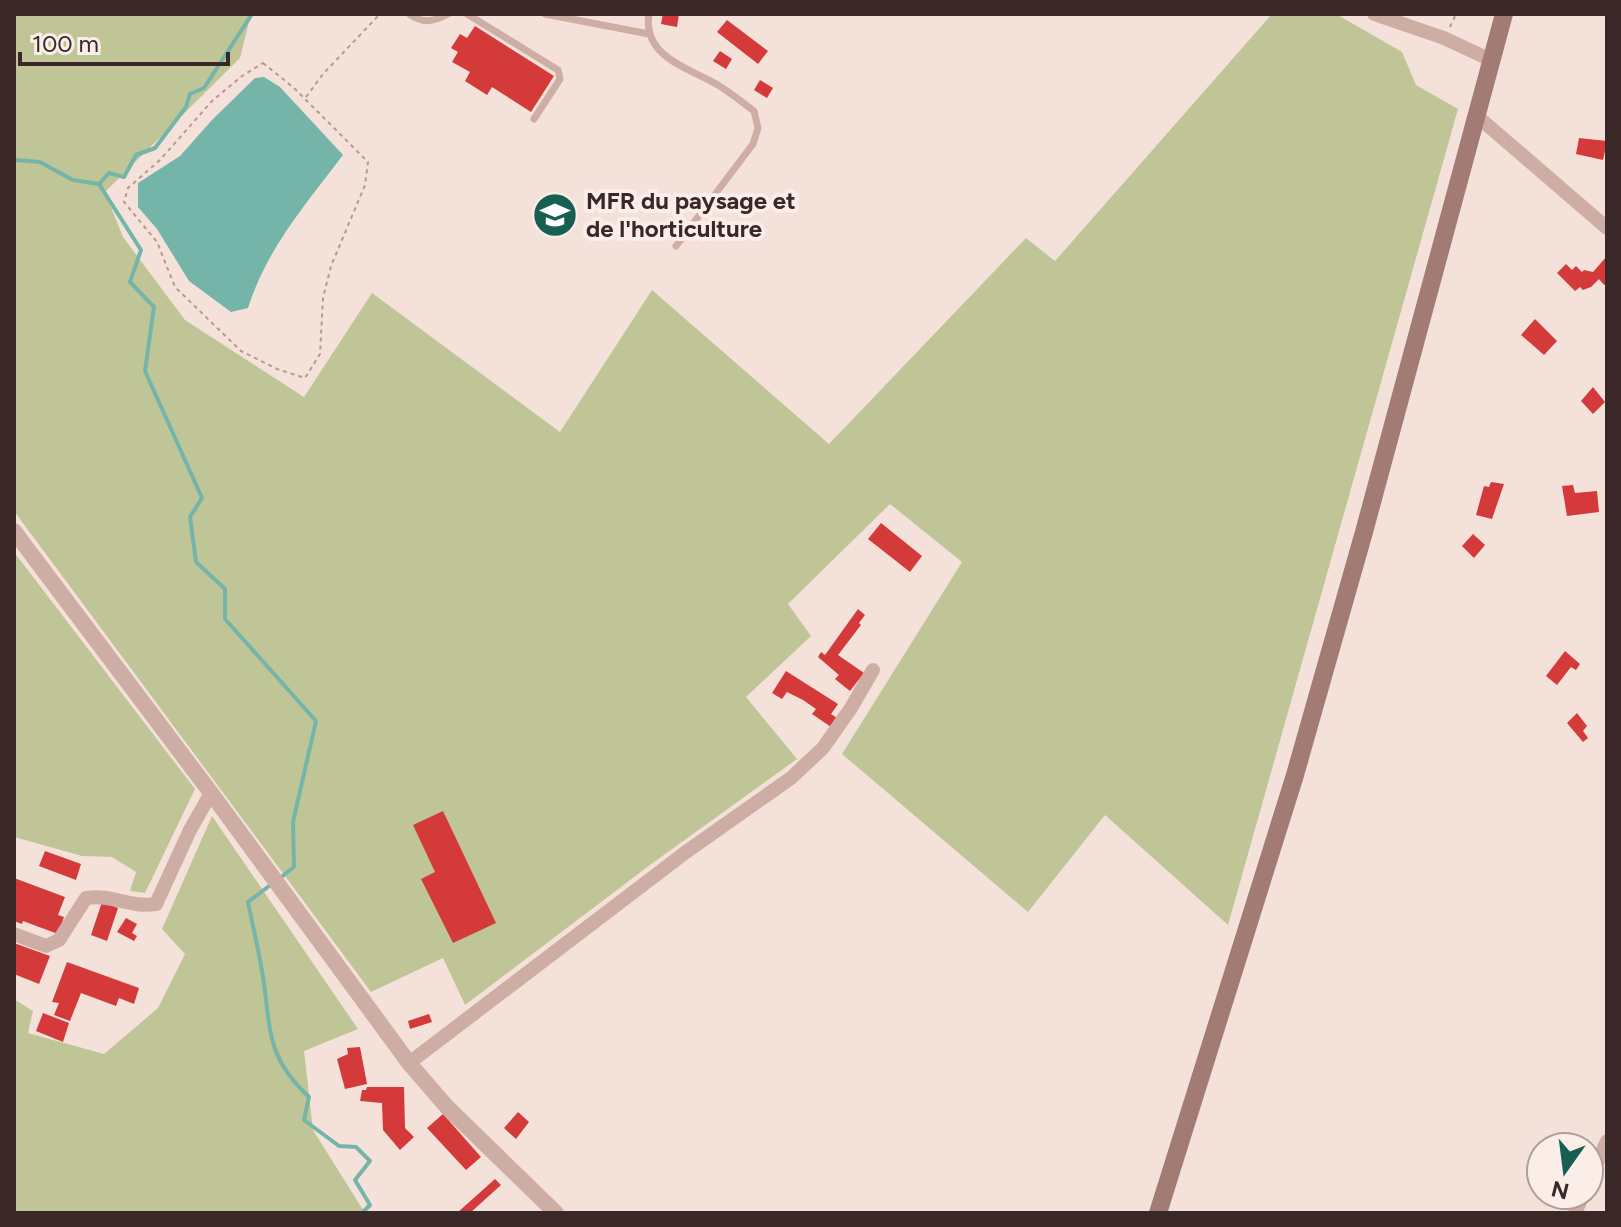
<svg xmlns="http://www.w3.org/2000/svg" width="1621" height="1227" font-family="Figtree,sans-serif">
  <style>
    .green { fill: #c0c598 }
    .water { fill: #75b5a9 }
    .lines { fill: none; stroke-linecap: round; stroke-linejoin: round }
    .stream { stroke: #75b5a9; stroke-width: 4 }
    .building { fill: #d33a39 }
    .path { stroke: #ba978e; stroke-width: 2; stroke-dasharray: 4 4; stroke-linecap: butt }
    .service { stroke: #ceaea4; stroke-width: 7 }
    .minor { stroke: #ceaea4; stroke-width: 14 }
    .tertiary { stroke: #ceaea4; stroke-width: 16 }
    .secondary { stroke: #a27b75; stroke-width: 18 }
    .labels { text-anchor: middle; stroke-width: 8; stroke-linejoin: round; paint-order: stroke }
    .poi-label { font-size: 24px; font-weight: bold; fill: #392827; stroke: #fbede7; text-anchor: start }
  </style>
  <rect width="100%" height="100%" fill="#f4e2da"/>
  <g class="green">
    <polygon points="14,14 251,14 240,58 105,192 123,237 185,320 304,397 372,293 560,432 652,290 829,444 1026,238 1055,261 1272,14 1336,14 1402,52 1416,85 1458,109 1228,925 1105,815 1028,912 842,754 962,562 890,504 788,604 811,636 746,697 797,759 650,865 465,1005 443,958 371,992 14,511"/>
    <polygon points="14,552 195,789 145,893 130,891 136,872 112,857 82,856 14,837"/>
    <polygon points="212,816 358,1029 304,1051 313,1130 365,1213 14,1213 14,999 33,1011 28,1033 104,1054 158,1008 185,954 162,929"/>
  </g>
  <path class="water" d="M264 77 280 87 343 155C306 204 267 248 248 308L231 312 189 281 157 229 138 207V183L180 156 212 120 255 78Z"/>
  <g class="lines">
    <g class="stream">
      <polyline points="14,160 40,162 73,180 99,184 141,250 130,282 154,307 145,371 202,498 190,517 196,562 225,589 225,619 316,721 293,822 294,867 280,878"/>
      <polyline points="99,184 109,173 124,177 136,155 155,148 186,107 190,94 204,88 252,14"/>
      <path d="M273 883 248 902C253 927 259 952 263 977 271 1030 266 1057 309 1097L304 1120 339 1146 356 1147 370 1161 355 1180 370 1205 362 1213"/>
    </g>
  </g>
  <g class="building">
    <polygon points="663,14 679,14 677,27 661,24"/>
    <polygon points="727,20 768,51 758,64 717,32"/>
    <polygon points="475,26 554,76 531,112 492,87 487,95 465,81 470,72 452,62 458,52 451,48 460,34 467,38"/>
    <polygon points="720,51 732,59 726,69 713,61"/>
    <polygon points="760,80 773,88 767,98 754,90"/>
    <polygon points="1579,138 1607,141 1603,160 1576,154"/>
    <polygon points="1607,256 1607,282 1604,285 1599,279 1591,287 1583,290 1580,287 1575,291 1557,273 1566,264 1572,270 1576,266 1582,272 1584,270 1593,272"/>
    <polygon points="1535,319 1557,341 1544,355 1521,335"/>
    <polygon points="1593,387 1605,402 1593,414 1581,401"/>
    <polygon points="1491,482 1504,484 1492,519 1476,515 1484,486 1489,487"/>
    <polygon points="1573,485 1575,493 1597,491 1599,512 1567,516 1562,486"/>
    <polygon points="881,523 922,556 910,572 868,539"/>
    <polygon points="1473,534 1485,545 1474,558 1462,546"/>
    <polygon points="858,609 865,615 859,623 861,625 838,655 864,673 850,691 835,679 839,675 818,657 821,652 825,655"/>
    <polygon points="1565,651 1580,664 1576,670 1571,667 1557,685 1546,676"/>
    <polygon points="786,671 838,704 831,714 837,718 831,727 812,714 816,709 803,700 787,692 782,699 772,693"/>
    <polygon points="1577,713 1587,726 1583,731 1588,738 1583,742 1567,723"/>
    <polygon points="443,811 496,923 453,943 421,879 435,872 413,825"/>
    <polygon points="45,851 81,864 76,880 39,866"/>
    <polygon points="14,878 65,897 58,915 64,917 58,934 23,921 22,924 14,921"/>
    <polygon points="102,902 118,908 107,941 91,935"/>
    <polygon points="126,918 137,924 132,933 137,936 134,941 117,932"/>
    <polygon points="14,943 50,956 39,984 14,974"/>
    <polygon points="67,962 139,988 134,1004 119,998 116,1006 81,993 70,1021 54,1015 59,1003 52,1002"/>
    <polygon points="43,1013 69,1023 63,1042 36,1031"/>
    <polygon points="429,1014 432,1022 410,1029 408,1021"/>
    <polygon points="360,1047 367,1084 345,1089 337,1059 348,1054 347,1048"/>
    <polygon points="367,1087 404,1087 405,1128 414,1137 400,1150 383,1130 382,1103 360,1101 362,1090 366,1090"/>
    <polygon points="518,1112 529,1122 516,1139 504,1128"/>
    <polygon points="443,1114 481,1157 466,1170 427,1128"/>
    <polygon points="495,1179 501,1185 470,1213 457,1213"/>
  </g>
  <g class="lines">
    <g class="path">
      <polyline points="1450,27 1456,14"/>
      <polygon points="263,63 294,88 368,162 365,185 331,266 323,298 320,354 305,378 277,369 241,351 175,287 157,242 124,202 128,188 160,160 212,101 242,76"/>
      <polyline points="306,97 323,74 380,14"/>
    </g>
    <g class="service">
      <path d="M409 14C423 24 433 22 448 14"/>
      <polyline points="467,14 558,70 560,79 534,119"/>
      <polyline points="545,14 649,34"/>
      <path d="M649 14C642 57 689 68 718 85 731 93 743 103 754 111L758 128 753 144 676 246"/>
    </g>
    <g class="minor">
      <polyline points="1374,14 1444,38 1493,61"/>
      <polyline points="1478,117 1607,228"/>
      <path d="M14 934 46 946 59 940 86 898C113 894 129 908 156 904L190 830 211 793"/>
      <polyline points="409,1063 686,852 791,778 823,748 851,708 873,670"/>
      <polyline points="1589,1181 1607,1141"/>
      <polyline points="1575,1213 1583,1195"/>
    </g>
    <polyline class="tertiary" points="14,531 211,793 409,1063 447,1107 556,1213"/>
    <polyline class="secondary" points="1158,1213 1295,775 1364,532 1504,14"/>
  </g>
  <defs>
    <g id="school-disc" transform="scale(2.3)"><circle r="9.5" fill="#175f53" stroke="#fbede7"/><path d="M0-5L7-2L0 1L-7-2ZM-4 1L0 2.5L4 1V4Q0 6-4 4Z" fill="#fff"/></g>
  </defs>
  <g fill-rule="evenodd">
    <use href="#school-disc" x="555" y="215"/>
  </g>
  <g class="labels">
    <g class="poi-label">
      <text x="586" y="209">MFR du paysage et<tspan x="586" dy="28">de l'horticulture</tspan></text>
    </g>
  </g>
  <rect width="1621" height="1227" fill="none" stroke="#392827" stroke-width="32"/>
  <g transform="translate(1565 1171) rotate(194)"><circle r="38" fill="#fbede7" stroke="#ad9e9a" stroke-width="2"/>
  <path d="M0-6L14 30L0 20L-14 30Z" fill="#175f53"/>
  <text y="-12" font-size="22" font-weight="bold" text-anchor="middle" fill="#392827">N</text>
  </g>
  <path d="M20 52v12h208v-12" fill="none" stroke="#392827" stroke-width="4"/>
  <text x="32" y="52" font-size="24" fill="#392827" stroke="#fbede7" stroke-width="6" paint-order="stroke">100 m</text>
</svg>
